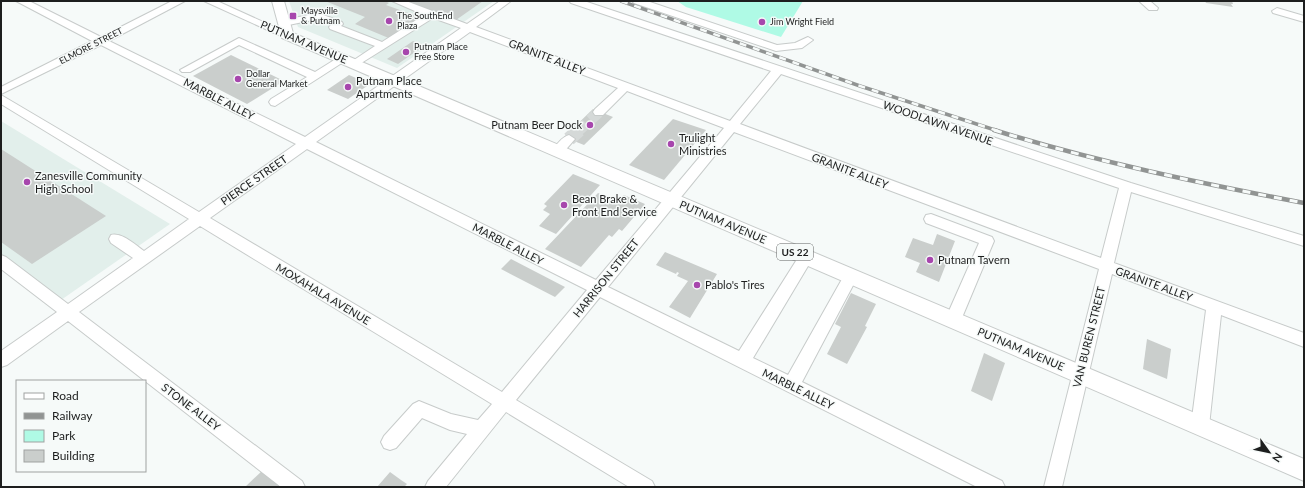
<svg xmlns="http://www.w3.org/2000/svg" width="1305" height="488" font-family="Lato,sans-serif">
  <style>
    .built { fill: #e2efeb }
    .green { fill: #affae5 }
    .building { fill: #cacecc }
    .lines { fill: none; stroke-linecap: round; stroke-linejoin: round }
    .minor-tunnel-far1 { stroke: #d5d9d8; stroke-width: 11; stroke-dasharray: 11 5.5; stroke-linecap: butt }
    .minor-tunnel { stroke: #d5d9d8; stroke-width: 14; stroke-dasharray: 14 6; stroke-linecap: butt }
    .minor-casing { stroke: #c7cbca; stroke-width: 2 }
    .major-casing { stroke: #c7cbca; stroke-width: 2 }
    .minor { fill: #fff; fill-rule: evenodd }
    .major { fill: #fff; fill-rule: evenodd }
    .rail-far1-casing { stroke: #919493; stroke-width: 3.5 }
    .rail-casing { stroke: #919493; stroke-width: 4.5 }
    .rail-far1 { stroke: #f6faf9; stroke-width: 2.5; stroke-dasharray: 7; stroke-linecap: butt }
    .rail { stroke: #f6faf9; stroke-width: 3; stroke-dasharray: 8; stroke-linecap: butt }
    .poi-dot { fill: #a746ad; stroke: #f6faf9; stroke-width: 1.5 }
    .labels { text-anchor: middle; stroke-width: 3; stroke-linejoin: round; paint-order: stroke }
    .far-poi-label { font-size: 9px; fill: #1d1e1e; stroke: #f6faf9; text-anchor: start }
    .far-street-label { font-size: 9px; fill: #1d1e1e; stroke: #f6faf9 }
    .shield { fill: #f6faf9; stroke: #5e6060; stroke-width: 1 }
    .shield-label { font-size: 10px; font-weight: bold; fill: #1d1e1e }
    .street-label { font-size: 11px; fill: #1d1e1e; stroke: #f6faf9 }
    .poi-label { font-size: 11px; fill: #1d1e1e; stroke: #f6faf9; text-anchor: start }
  </style>
  <rect width="100%" height="100%" fill="#f6faf9"/>
  <g class="built">
    <polygon points="289,1 494,1 397,68 298,27"/>
    <polygon points="1,121 170,224 61,300 1,255"/>
  </g>
  <polygon class="green" points="677,1 803,1 781,37 686,7"/>
  <g class="building">
    <polygon points="325,1 385,1 389,3 386,5 422,18 391,39 355,24 365,17"/>
    <polygon points="406,1 483,1 456,20"/>
    <polygon points="1205,1 1232,1 1233,4 1231,4 1233,7 1206,3"/>
    <polygon points="413,41 425,45 398,64 387,59"/>
    <polygon points="231,55 284,81 247,104 193,76"/>
    <polygon points="349,75 370,84 348,99 327,90"/>
    <polygon points="593,109 613,117 584,145 564,137"/>
    <polygon points="673,119 706,130 664,180 629,165"/>
    <polygon points="1,149 106,216 32,264 1,242"/>
    <polygon points="573,174 600,185 556,234 539,226 550,214 543,210 547,206 544,204"/>
    <polygon points="598,193 617,202 624,195 645,204 622,231 619,229 612,237 609,235 581,267 545,249"/>
    <polygon points="937,234 955,241 939,282 916,272 920,263 905,257 913,238 933,245"/>
    <polygon points="665,252 717,274 690,318 669,307 688,281 677,276 679,273 677,272 676,274 656,265"/>
    <polygon points="511,259 565,287 555,297 501,269"/>
    <polygon points="851,293 876,304 865,326 867,327 847,364 827,354 841,327 835,324"/>
    <polygon points="1147,339 1171,349 1167,379 1143,369"/>
    <polygon points="984,353 1005,363 992,401 971,391"/>
    <polygon points="264,469 288,487 245,487"/>
    <polygon points="390,472 401,480 407,484 404,487 377,487"/>
  </g>
  <g class="lines">
    <polyline class="minor-tunnel-far1" points="578,131 599,112"/>
    <polyline class="minor-tunnel" points="569,139 579,130"/>
    <g class="minor-casing">
      <g id="minor">
        <path d="M16 1H29L101 37 172 1H185L109 41 305 137 461 28 433 18 355 67 350 64 351 62 375 46 330 29 329 27 331 25 317 19 284 26 279 23 280 21 318 13 342 22 343 24 341 26 382 42 424 15 392 1H406L467 24 500 1H511L476 27 730 121 771 71 571 3 569 1H584L1131 183 1304 236V246L1131 192 1114 263 1304 333V347L1221 315 1209 426 1206 432 1200 434 1194 432 1191 426 1206 310 1112 274 1062 487H1044L1099 269 734 132 608 287 739 351 801 253 806 252 811 253 813 257 811 261 753 358 788 375 846 272 851 270 856 272 858 276 802 382 1002 481 1005 487H977L600 297 516 400 652 481 655 487H629L506 412 446 487H425L428 481 467 434 450 430 422 418 396 448 390 450 384 448 381 442 384 436 413 404 419 401 451 414 478 420 492 404 200 226 79 312 302 481 305 487H281L68 321 7 365 1 367V351L57 312 1 269V255L6 257 68 304 133 258 111 243 109 239 111 235C122 232 135 245 144 251L189 219 1 104V95L199 212 296 144 101 45 1 94V87L92 41ZM470 32 618 88 595 109 593 112 595 115H603L627 91 724 128 596 280 316 142ZM781 74 1119 188 1101 258 740 124ZM307 149 587 290 502 392 210 218Z"/>
        <polygon points="204,1 217,1 292,35 291,37 283,37"/>
        <polygon points="632,1 647,1 777,45 795,43 808,37 813,40 802,48 776,51 634,3"/>
        <polygon points="1139,1 1150,1 1158,8 1157,10 1149,10"/>
        <polygon points="1277,8 1304,16 1304,22 1273,13 1272,11"/>
        <polygon points="239,38 315,72 339,57 343,56 348,59 275,106 271,105 269,102 271,99 307,77 239,45 190,72 182,72 180,70"/>
        <path d="M569 135 575 139 562 154H554L552 151C556 145 562 137 569 135Z"/>
        <polygon points="931,214 992,237 994,241 961,320 958,324 953,326 948,324 945,320 979,243 926,223 924,219 926,215"/>
      </g>
    </g>
    <g class="major-casing">
      <polygon id="major" points="272,1 284,1 293,33 1304,459 1304,481 282,38"/>
    </g>
    <use href="#minor" class="minor"/>
    <use href="#major" class="major"/>
    <g class="rail-far1-casing">
      <polyline id="rail-far1" points="621,1 860,86 998,131"/>
    </g>
    <g class="rail-casing">
      <path id="rail" d="M994 130C1096 162 1200 183 1304 203"/>
    </g>
    <use href="#rail-far1" class="rail-far1"/>
    <use href="#rail" class="rail"/>
  </g>
  <g class="poi-dot">
    <rect x="289" y="12" width="8" height="8" rx="2"/>
    <circle cx="389" cy="21" r="4"/>
    <circle cx="762" cy="22" r="4"/>
    <circle cx="406" cy="52" r="4"/>
    <circle cx="238" cy="79" r="4"/>
    <circle cx="348" cy="87" r="4"/>
    <circle cx="590" cy="125" r="4"/>
    <circle cx="671" cy="144" r="4"/>
    <circle cx="27" cy="182" r="4"/>
    <circle cx="564" cy="205" r="4"/>
    <circle cx="930" cy="260" r="4"/>
    <circle cx="697" cy="285" r="4"/>
  </g>
  <g class="labels">
    <g class="far-poi-label">
      <text x="301" y="14">Maysville<tspan x="301" dy="10">&amp; Putnam</tspan></text>
      <text x="397" y="19">The SouthEnd<tspan x="397" dy="10">Plaza</tspan></text>
      <text x="770" y="25">Jim Wright Field</text>
      <text x="414" y="50">Putnam Place<tspan x="414" dy="10">Free Store</tspan></text>
      <text x="246" y="77">Dollar<tspan x="246" dy="10">General Market</tspan></text>
    </g>
    <g class="far-street-label">
      <text transform="translate(91 46) rotate(-27)" y="3">ELMORE STREET</text>
    </g>
    <rect class="shield" x="777" y="244" width="36" height="16" rx="3"/>
    <g class="shield-label">
      <text x="795" y="256">US 22</text>
    </g>
    <g class="street-label">
      <text transform="translate(304 42) rotate(23)" y="4">PUTNAM AVENUE</text>
      <text transform="translate(547 57) rotate(21)" y="4">GRANITE ALLEY</text>
      <text transform="translate(219 99) rotate(27)" y="4">MARBLE ALLEY</text>
      <text transform="translate(938 123) rotate(19)" y="4">WOODLAWN AVENUE</text>
      <text transform="translate(850 171) rotate(21)" y="4">GRANITE ALLEY</text>
      <text transform="translate(254 180) rotate(-35)" y="4">PIERCE STREET</text>
      <text transform="translate(723 222) rotate(23)" y="4">PUTNAM AVENUE</text>
      <text transform="translate(508 244) rotate(27)" y="4">MARBLE ALLEY</text>
      <text transform="translate(606 278) rotate(-51)" y="4">HARRISON STREET</text>
      <text transform="translate(1154 284) rotate(20)" y="4">GRANITE ALLEY</text>
      <text transform="translate(323 294) rotate(31)" y="4">MOXAHALA AVENUE</text>
      <text transform="translate(1089 337) rotate(-76)" y="4">VAN BUREN STREET</text>
      <text transform="translate(1021 349) rotate(23)" y="4">PUTNAM AVENUE</text>
      <text transform="translate(798 389) rotate(26)" y="4">MARBLE ALLEY</text>
      <text transform="translate(191 407) rotate(37)" y="4">STONE ALLEY</text>
    </g>
    <g class="poi-label">
      <text x="356" y="85">Putnam Place<tspan x="356" dy="13">Apartments</tspan></text>
      <text x="582" y="129" text-anchor="end">Putnam Beer Dock</text>
      <text x="679" y="142">Trulight<tspan x="679" dy="13">Ministries</tspan></text>
      <text x="35" y="180">Zanesville Community<tspan x="35" dy="13">High School</tspan></text>
      <text x="572" y="203">Bean Brake &amp;<tspan x="572" dy="13">Front End Service</tspan></text>
      <text x="938" y="264">Putnam Tavern</text>
      <text x="705" y="289">Pablo's Tires</text>
    </g>
  </g>
  <rect width="1305" height="488" fill="none" stroke="#1d1e1e" stroke-width="4"/>
  <rect x="16" y="380" width="130" height="92" fill="#f6faf9" stroke="#9fa2a1"/>
  <rect x="24" y="393" width="20" height="6" fill="#ffffff" stroke="#9fa2a1"/>
  <text x="52" y="400" font-size="12" fill="#1d1e1e">Road</text>
  <rect x="24" y="413" width="20" height="6" fill="#919493" stroke="#9fa2a1"/>
  <text x="52" y="420" font-size="12" fill="#1d1e1e">Railway</text>
  <rect x="24" y="430" width="20" height="12" fill="#affae5" stroke="#9fa2a1"/>
  <text x="52" y="440" font-size="12" fill="#1d1e1e">Park</text>
  <rect x="24" y="450" width="20" height="12" fill="#cacecc" stroke="#9fa2a1"/>
  <text x="52" y="460" font-size="12" fill="#1d1e1e">Building</text>
  <g transform="translate(1269 452) rotate(123)" stroke="#f6faf9" stroke-width="3" paint-order="stroke">
  <path d="M0-3L7 15L0 10L-7 15Z" fill="#1d1e1e"/>
  <text y="-6" font-size="11" font-weight="bold" text-anchor="middle" fill="#1d1e1e">N</text>
  </g>
</svg>
